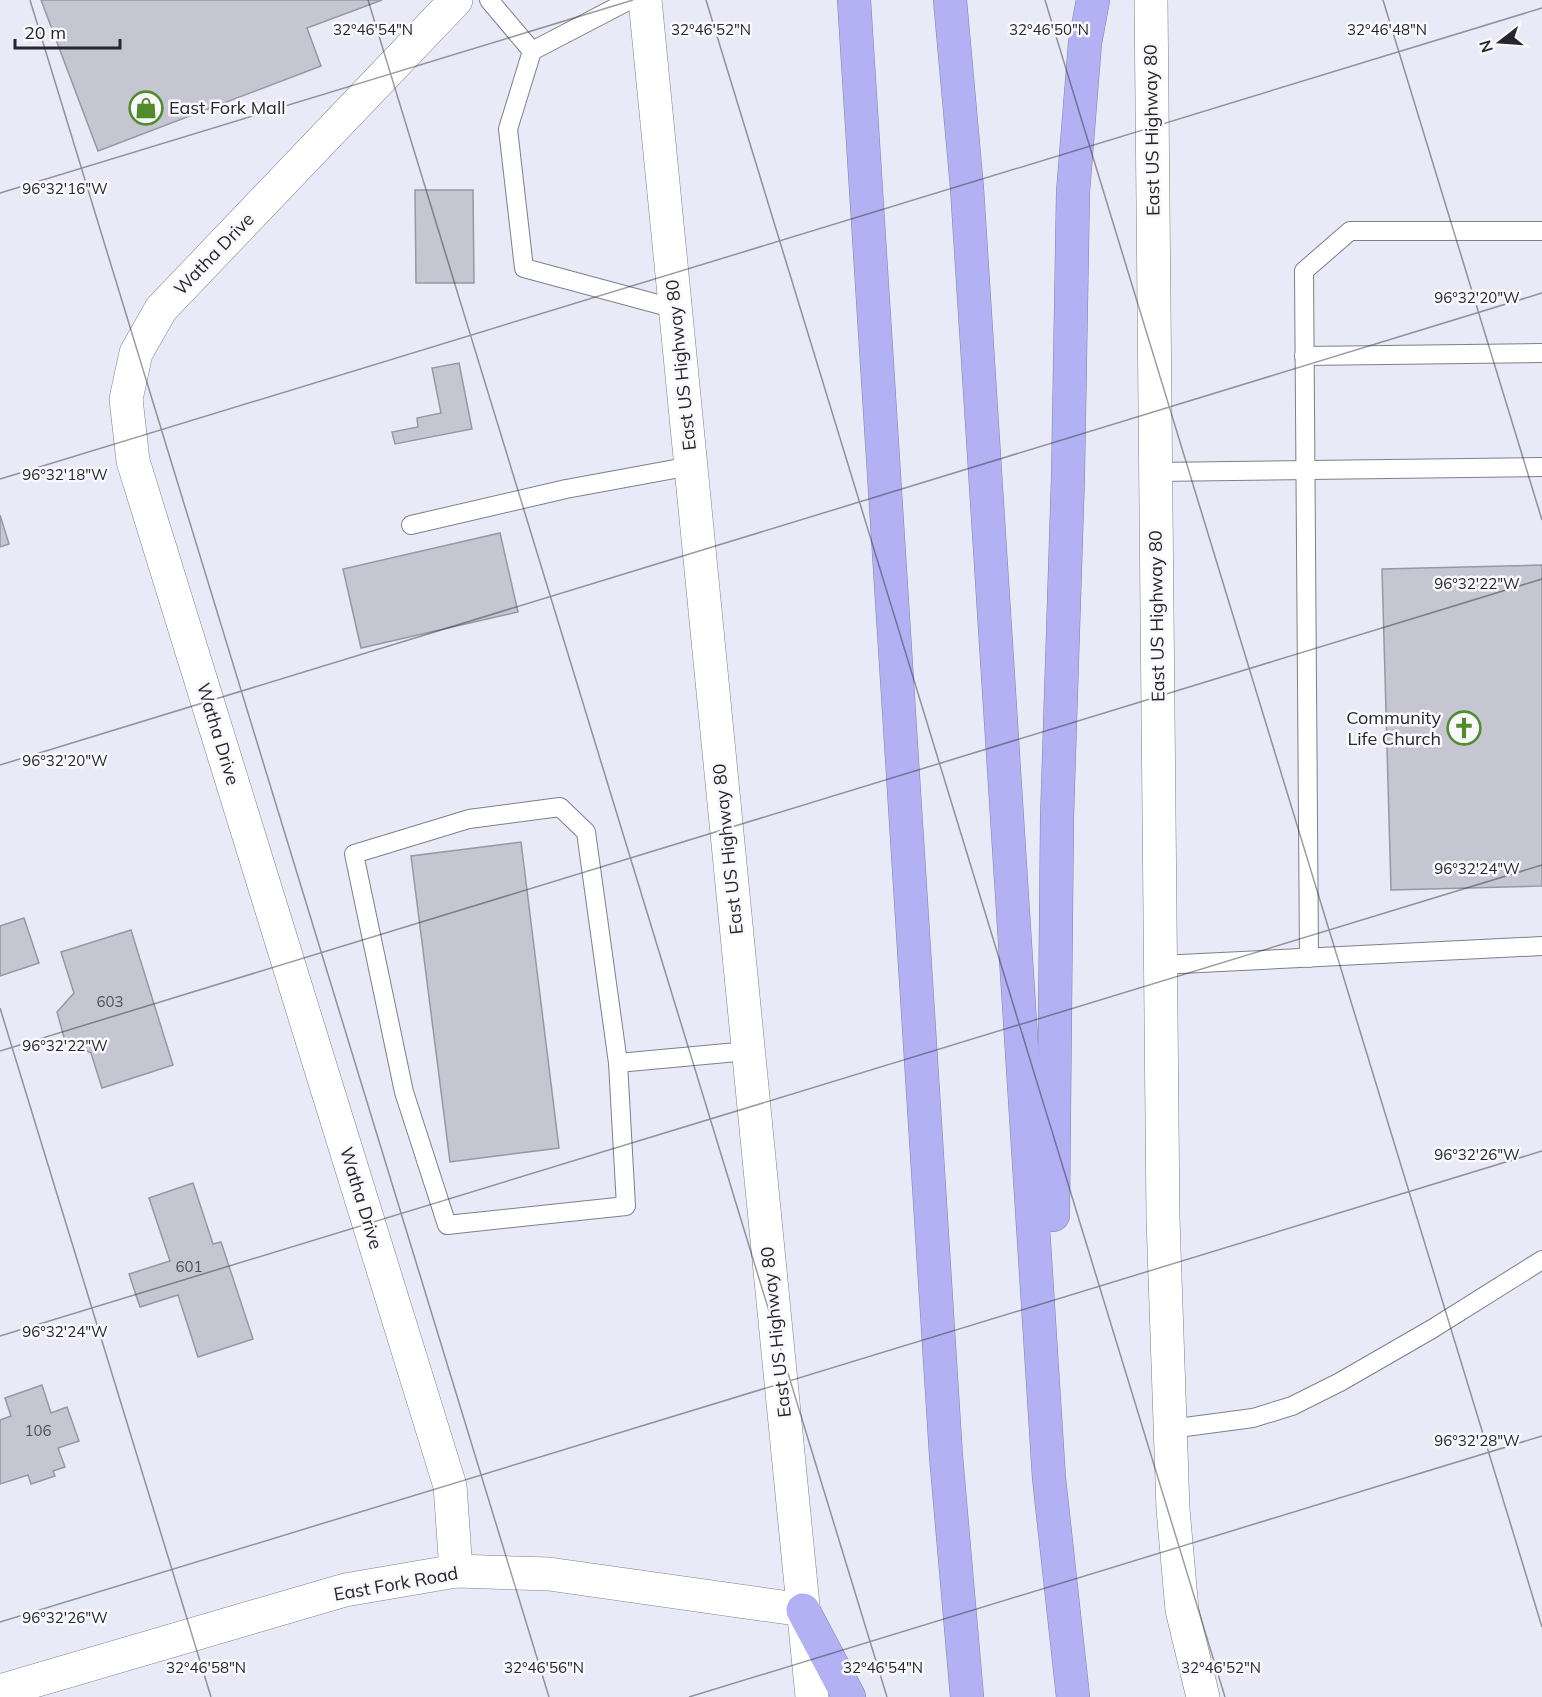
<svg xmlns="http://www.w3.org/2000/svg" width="1542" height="1697" font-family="Mulish,sans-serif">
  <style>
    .building { fill: #c6c6d3; stroke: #9798a3; stroke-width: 1.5 }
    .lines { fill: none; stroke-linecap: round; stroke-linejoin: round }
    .service-casing { stroke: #7e7f8a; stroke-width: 20 }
    .minor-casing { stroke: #7e7f8a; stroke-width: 34 }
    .tertiary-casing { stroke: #7e7f8a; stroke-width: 34 }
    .secondary-casing { stroke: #7e7f8a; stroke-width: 34 }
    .motorway-casing { stroke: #8180ad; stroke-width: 34 }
    .service { stroke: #fff; stroke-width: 18 }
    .minor { stroke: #fff; stroke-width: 33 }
    .tertiary { stroke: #fff; stroke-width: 33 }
    .secondary { stroke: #fff; stroke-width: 33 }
    .motorway { stroke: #b2b1f3; stroke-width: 33 }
    .ticks { fill: none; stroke: #26262b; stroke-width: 1.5; stroke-opacity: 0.45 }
    .labels { text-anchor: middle; stroke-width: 5; stroke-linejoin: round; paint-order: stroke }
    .number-label { font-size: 15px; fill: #4e4e55 }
    .poi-label { font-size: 18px; fill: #26262b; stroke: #f8f8fd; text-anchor: start }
    .street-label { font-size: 18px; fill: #26262b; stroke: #f8f8fd }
    .ticks-label { font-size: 15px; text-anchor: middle; fill: #26262b; stroke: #f8f8fd; stroke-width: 5; stroke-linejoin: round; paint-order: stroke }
  </style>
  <rect width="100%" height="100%" fill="#e9eaf7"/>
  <g class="building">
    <polygon points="41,0 382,0 307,28 321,66 98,151"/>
    <polygon points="415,190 473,190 474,283 416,283"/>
    <polygon points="459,363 472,429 395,444 392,432 418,427 417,418 441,413 432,368"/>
    <polygon points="0,515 9,544 0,547"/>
    <polygon points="500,533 518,612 361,648 343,569"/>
    <polygon points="1542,565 1542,886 1391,890 1382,569"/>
    <polygon points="521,842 559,1148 450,1162 411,856"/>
    <polygon points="24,918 39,963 0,976 0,926"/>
    <polygon points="131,930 173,1065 102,1088 91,1053 65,1041 57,1012 74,993 61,952"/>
    <polygon points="193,1183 213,1244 221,1242 253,1339 198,1357 178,1295 140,1307 129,1274 170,1261 149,1198"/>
    <polygon points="42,1385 51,1413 67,1407 79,1441 58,1448 65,1467 53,1471 55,1476 31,1484 28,1475 0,1484 0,1420 11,1416 5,1398"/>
  </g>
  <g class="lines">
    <g class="service-casing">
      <g id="service">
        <polyline points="489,0 532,51"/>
        <polyline points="630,0 532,51 508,129 524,268 676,309"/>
        <polyline points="1304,356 1542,353"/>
        <polyline points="1155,472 1542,467"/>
        <polyline points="411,525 566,489 691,466"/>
        <polygon points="560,807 586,832 618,1063 626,1206 447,1225 404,1092 354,854 469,819"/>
        <polyline points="1309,958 1304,271 1350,231 1542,231"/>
        <polyline points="1160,965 1542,946"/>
        <polyline points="618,1063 748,1051"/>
        <polyline points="1170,1429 1253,1418 1292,1406 1340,1382 1432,1329 1542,1260"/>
      </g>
    </g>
    <g class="minor-casing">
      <polyline id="minor" points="456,0 161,309 136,353 126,399 133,461 450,1486 456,1571"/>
    </g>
    <g class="tertiary-casing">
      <polyline id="tertiary" points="0,1691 345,1590 456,1571 549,1574 803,1610"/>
    </g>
    <g class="secondary-casing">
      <g id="secondary">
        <polyline points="645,0 812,1697"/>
        <polyline points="1151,0 1163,1219 1173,1509 1182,1610 1203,1697"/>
      </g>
    </g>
    <g class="motorway-casing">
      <g id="motorway">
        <polyline points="854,0 946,1456 967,1697"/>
        <polyline points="950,0 967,188 1049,1478 1073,1697"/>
        <polyline points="1053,1215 1057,818 1068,476 1073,192 1085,43 1093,0"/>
        <polyline points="803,1610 849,1697"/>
      </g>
    </g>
    <use href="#service" class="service"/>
    <use href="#minor" class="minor"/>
    <use href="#tertiary" class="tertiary"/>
    <use href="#secondary" class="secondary"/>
    <use href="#motorway" class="motorway"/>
  </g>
  <path class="ticks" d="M30 0 549 1697M368 0 887 1697M706 0 1225 1697M1045 0 1542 1627M1383 0 1542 520M0 193 633 0M0 479 1542 8M0 765 1542 293M0 1008 211 1697M0 1051 1542 579M0 1336 1542 865M0 1622 1542 1151M689 1697 1542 1436"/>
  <defs>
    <g id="shop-ring" transform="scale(1.725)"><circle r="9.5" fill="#f8f8fd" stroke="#528c2a" stroke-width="1.5"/><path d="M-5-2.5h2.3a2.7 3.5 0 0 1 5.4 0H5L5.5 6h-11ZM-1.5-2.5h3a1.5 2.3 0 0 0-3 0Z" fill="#528c2a"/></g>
    <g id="church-ring" transform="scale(1.725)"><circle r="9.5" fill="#f8f8fd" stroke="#528c2a" stroke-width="1.5"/><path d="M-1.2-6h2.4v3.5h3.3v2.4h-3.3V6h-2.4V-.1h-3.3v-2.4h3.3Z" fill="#528c2a"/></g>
  </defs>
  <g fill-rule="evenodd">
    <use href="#shop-ring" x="146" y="108"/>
    <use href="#church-ring" x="1464" y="728"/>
  </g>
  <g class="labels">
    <g class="number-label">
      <text x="110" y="1007">603</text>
      <text x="189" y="1272">601</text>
      <text x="38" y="1436">106</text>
    </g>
    <g class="poi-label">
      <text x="169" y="114">East Fork Mall</text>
      <text x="1441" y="724" text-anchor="end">Community<tspan x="1441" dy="21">Life Church</tspan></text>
    </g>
    <g class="street-label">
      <text transform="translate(1152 130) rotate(-91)" y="6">East US Highway 80</text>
      <text transform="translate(214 254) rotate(-46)" y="6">Watha Drive</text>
      <text transform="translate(681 365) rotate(-96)" y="6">East US Highway 80</text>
      <text transform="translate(1157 616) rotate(-91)" y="6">East US Highway 80</text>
      <text transform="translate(218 734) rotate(73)" y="6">Watha Drive</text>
      <text transform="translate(728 849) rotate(-96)" y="6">East US Highway 80</text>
      <text transform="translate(361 1198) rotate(73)" y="6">Watha Drive</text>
      <text transform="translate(776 1332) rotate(-96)" y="6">East US Highway 80</text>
      <text transform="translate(396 1584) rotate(-10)" y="6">East Fork Road</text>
    </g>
  </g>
  <g class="ticks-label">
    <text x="373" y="35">32°46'54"N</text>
    <text x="711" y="35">32°46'52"N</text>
    <text x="1049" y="35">32°46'50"N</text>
    <text x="1387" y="35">32°46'48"N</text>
    <text x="65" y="194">96°32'16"W</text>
    <text x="1477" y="303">96°32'20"W</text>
    <text x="65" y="480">96°32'18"W</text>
    <text x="1477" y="589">96°32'22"W</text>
    <text x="65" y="766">96°32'20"W</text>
    <text x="1477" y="874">96°32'24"W</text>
    <text x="65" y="1051">96°32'22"W</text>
    <text x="1477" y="1160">96°32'26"W</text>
    <text x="65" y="1337">96°32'24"W</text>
    <text x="1477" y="1446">96°32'28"W</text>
    <text x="65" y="1623">96°32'26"W</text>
    <text x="206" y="1673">32°46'58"N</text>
    <text x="544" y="1673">32°46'56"N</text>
    <text x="883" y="1673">32°46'54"N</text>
    <text x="1221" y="1673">32°46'52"N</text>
  </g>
  <g transform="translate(1500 42) rotate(253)" stroke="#f8f8fd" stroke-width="4.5" paint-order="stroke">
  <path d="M0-4.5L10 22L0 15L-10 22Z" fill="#26262b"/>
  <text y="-9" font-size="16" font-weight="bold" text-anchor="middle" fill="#26262b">N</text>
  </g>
  <path d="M15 39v9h105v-9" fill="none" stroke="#26262b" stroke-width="3"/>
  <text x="24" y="39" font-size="18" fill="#26262b" stroke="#f8f8fd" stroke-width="4.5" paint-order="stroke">20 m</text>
</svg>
